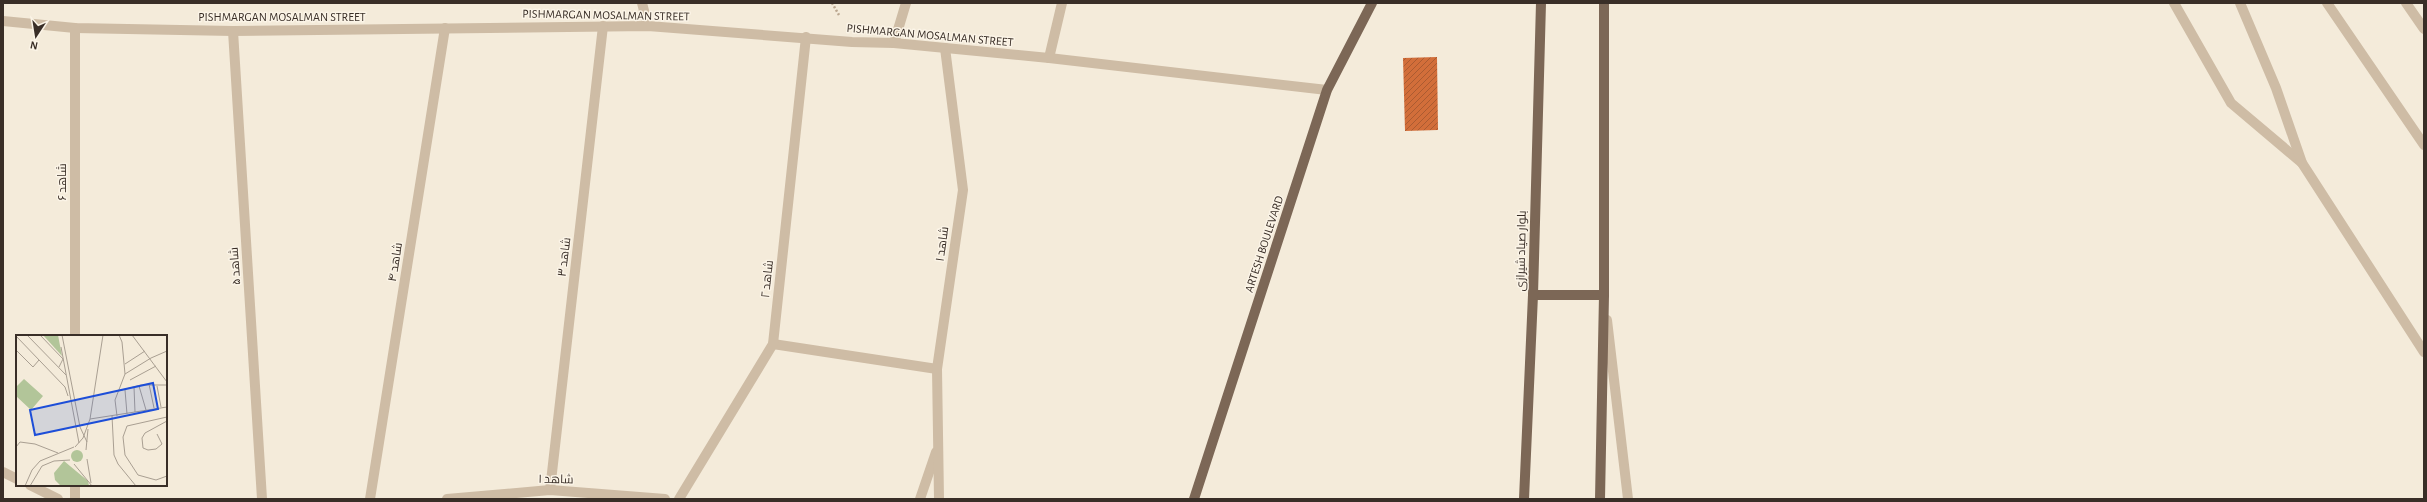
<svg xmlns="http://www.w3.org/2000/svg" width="2427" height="502" font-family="'Alegreya Sans',Cairo,sans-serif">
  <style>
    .building { fill: url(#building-hatch) }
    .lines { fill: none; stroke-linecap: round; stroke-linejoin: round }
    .path { stroke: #baa68f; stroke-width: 2.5; stroke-dasharray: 2 2; stroke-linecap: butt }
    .minor { stroke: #cebca5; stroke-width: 10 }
    .major { stroke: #7c6756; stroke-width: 10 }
    .labels { text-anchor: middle; stroke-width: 3; stroke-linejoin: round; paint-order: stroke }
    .street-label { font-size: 12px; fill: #392e27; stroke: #fbf4e7 }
    .inset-road { fill: none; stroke: #a99f92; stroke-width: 1 }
    .view { fill: #1d4ed8; fill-opacity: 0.15; stroke: #1d4ed8; stroke-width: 2 }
    .inset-edge { fill: none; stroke: #392e27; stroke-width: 2 }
  </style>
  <defs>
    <pattern id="building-hatch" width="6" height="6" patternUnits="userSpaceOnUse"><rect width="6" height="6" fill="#d26e3a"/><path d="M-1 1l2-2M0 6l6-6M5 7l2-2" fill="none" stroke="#ab5b31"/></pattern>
  </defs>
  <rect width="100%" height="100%" fill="#f4ebda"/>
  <polygon class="building" points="1437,57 1438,130 1405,131 1403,58"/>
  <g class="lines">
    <polyline class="path" points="832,3 839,15"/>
    <g class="minor">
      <polyline points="642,3 648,26"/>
      <polyline points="2174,3 2231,103 2302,163"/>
      <polyline points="2240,3 2276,88 2302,163 2424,352"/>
      <polyline points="2327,3 2424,145"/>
      <polyline points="2406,3 2424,29"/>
      <polyline points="3,21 75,28 233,31 648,26 852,42 894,43 1049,58 1327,90"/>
      <polyline points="233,31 262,499"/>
      <polyline points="894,43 906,3"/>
      <polyline points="1049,58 1062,3"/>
      <polyline points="1607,320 1628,499"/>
      <polyline points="75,336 75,28"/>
      <polyline points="773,344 937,369"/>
      <polyline points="3,472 17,479"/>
      <polyline points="30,485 58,499"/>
      <polyline points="550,490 603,26"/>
      <polyline points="75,499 75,485"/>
      <polyline points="370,499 445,28"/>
      <polyline points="447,499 550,490 665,499"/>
      <polyline points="679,499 773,344 806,37"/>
      <polyline points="920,499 936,452"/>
      <polyline points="939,499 937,369 963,190 945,48"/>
    </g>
    <g class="major">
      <polyline points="1533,295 1604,295"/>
      <polyline points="1194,499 1327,90 1372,3"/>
      <polyline points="1524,499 1533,295 1541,3"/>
      <polyline points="1600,499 1604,295 1604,3"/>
    </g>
  </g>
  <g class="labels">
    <g class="street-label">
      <text transform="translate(606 15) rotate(1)" y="4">PISHMARGAN MOSALMAN STREET</text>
      <text x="282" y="21">PISHMARGAN MOSALMAN STREET</text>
      <text transform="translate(930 35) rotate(5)" y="4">PISHMARGAN MOSALMAN STREET</text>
      <text transform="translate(62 182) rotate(-90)" y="4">شاهد ۶</text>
      <text transform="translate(942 244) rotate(-82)" y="4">شاهد ۱</text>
      <text transform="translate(1264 244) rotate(-72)" y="4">ARTESH BOULEVARD</text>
      <text transform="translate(1521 251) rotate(-89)" y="4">بلوار صیاد شیرازی</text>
      <text transform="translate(564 257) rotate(-83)" y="4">شاهد ۳</text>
      <text transform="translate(395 262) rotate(-81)" y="4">شاهد ۴</text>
      <text transform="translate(235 266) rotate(-94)" y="4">شاهد ۵</text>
      <text transform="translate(767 279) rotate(-84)" y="4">شاهد ۲</text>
      <text transform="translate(556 479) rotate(1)" y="4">شاهد ۱</text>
    </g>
  </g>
  <g transform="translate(16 335)">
    <rect width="151" height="151" fill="#f4ebda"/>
    <path d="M55 121a6 6 0 1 1 12 0a6 6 0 1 1-12 0Z" fill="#b2c599"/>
    <path d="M27 0H42L46 21Z" fill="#b2c599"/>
    <path d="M8 44 27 61 15 75 0 61V52ZM48 126 72 146 73 151H45L39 145 38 138Z" fill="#b2c599"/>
    <path class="inset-road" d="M11 0 50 40M24 0 47 24 43 32M46 0 64 92 71 107M116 0 151 47M0 1 49 52 52 61M45 12 63 108M0 15 17 32 23 25M109 29 129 16M109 39 135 23 151 16M114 45 140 31M133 49 138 73M123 51 130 75M141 51 145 72M118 52 119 77M109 55 111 79M102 56 125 50H151M96 81 98 120 102 129 120 151M101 81 99 65 109 39 106 7 103 0M151 82 111 91 107 102 109 120 122 140 140 145 151 141M74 84 151 72M141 99 146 109 140 114 132 115 127 113 126 103 129 98 151 86M0 112 4 107 19 109 42 118M59 112 67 103 74 84 87 0M70 115 72 94M71 124 75 148M58 129 76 151M9 151 16 135 24 126 58 112M14 151 26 131 38 126 54 125"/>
    <path class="view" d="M137 48 142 74 19 100 14 75Z"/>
    <rect width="151" height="151" class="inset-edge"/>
  </g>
  <rect width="2427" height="502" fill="none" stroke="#392e27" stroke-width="8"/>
  <g transform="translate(36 36) rotate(192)" stroke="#fbf4e7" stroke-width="3" paint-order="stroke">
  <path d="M0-3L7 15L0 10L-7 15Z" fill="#392e27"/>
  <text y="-6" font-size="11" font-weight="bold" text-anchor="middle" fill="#392e27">N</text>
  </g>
</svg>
